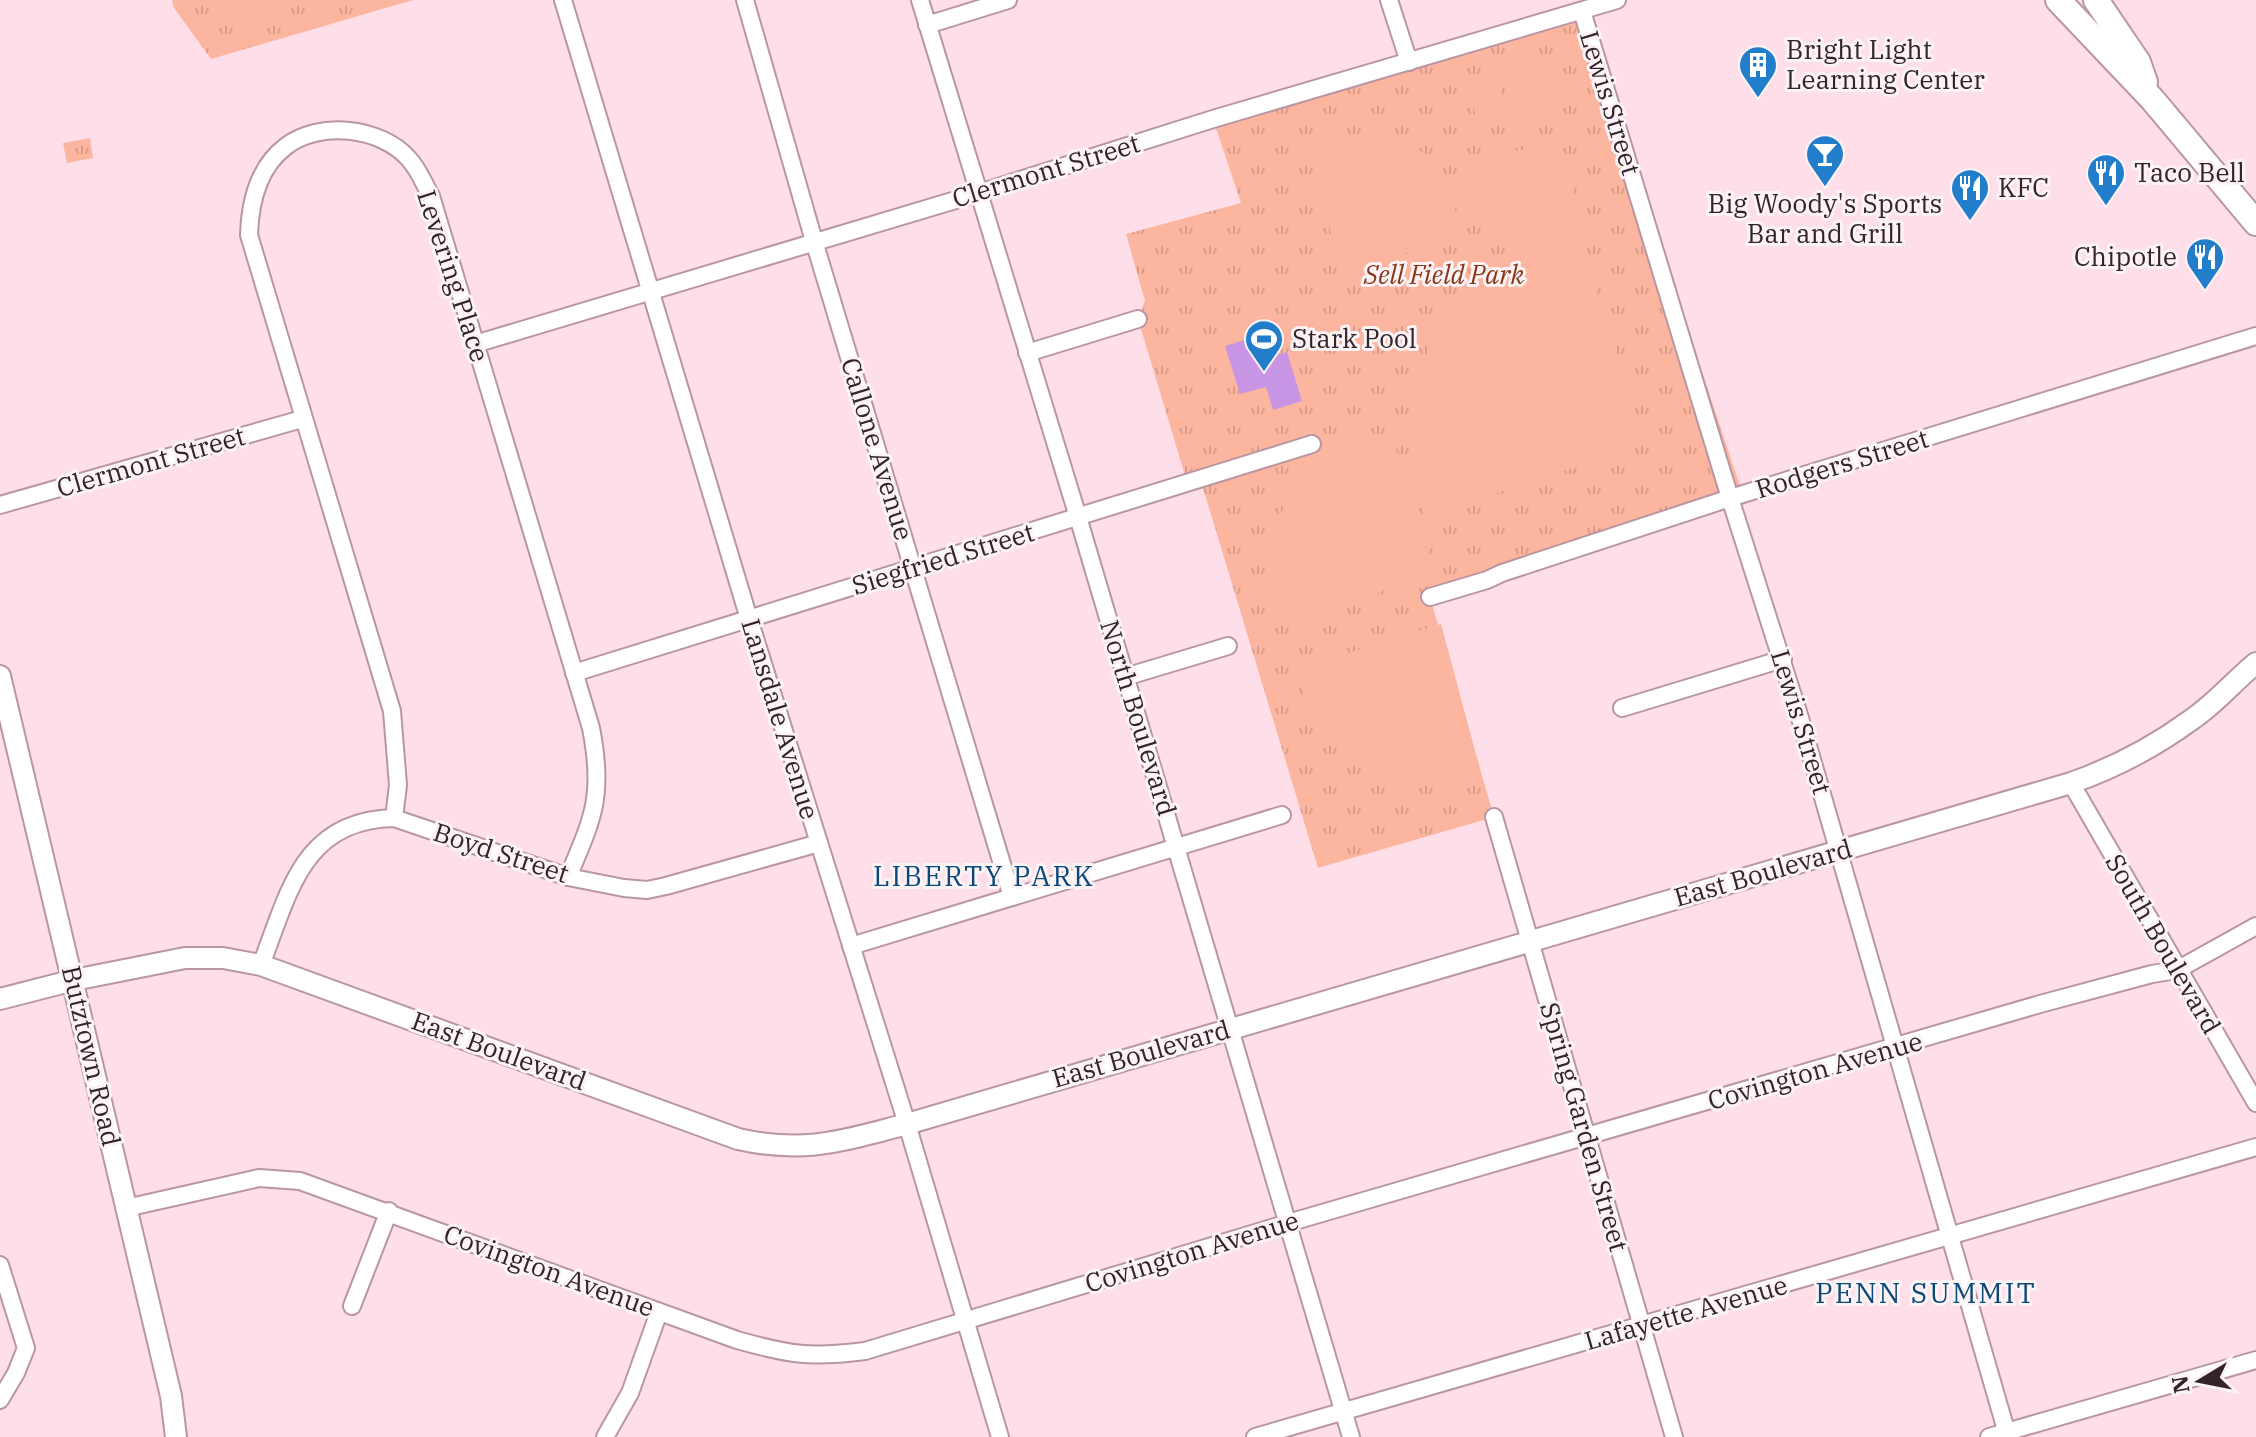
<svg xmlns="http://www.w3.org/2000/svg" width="2256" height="1437" font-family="'IBM Plex Serif',serif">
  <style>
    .grass { fill: url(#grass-tufts) }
    .garden { fill: #fcb69f }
    .water { fill: #c894e4 }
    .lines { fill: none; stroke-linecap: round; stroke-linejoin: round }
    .minor-casing { stroke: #b996a2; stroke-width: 20 }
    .tertiary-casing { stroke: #b996a2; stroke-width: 24 }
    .primary-casing { stroke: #b996a2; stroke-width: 28 }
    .minor { stroke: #fff; stroke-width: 16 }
    .tertiary { stroke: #fff; stroke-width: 20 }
    .primary { stroke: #fff; stroke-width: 24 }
    .labels { text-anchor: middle; stroke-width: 6; stroke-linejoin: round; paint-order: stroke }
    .poi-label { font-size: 26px; fill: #322429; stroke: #fbf3f5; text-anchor: start }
    .street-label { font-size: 26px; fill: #322429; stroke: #fbf3f5 }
    .park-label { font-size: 26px; font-style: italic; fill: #8b3518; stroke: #fbf3f5 }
    .neighbourhood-label { font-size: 28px; letter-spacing: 2px; fill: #0c4878; stroke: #fbf3f5 }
  </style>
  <defs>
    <pattern id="grass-tufts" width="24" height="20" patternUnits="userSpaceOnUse" patternTransform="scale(2)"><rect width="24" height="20" fill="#fcb69f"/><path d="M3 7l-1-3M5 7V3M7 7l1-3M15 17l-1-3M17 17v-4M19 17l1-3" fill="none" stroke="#d89c89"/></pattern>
  </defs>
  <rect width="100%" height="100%" fill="#fedfe9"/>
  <g class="grass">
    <polygon points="172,0 413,0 211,59 174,8"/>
    <polygon points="1582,11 1743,495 1430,597 1494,817 1318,868 1200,478 1187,482 1138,319 1145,301 1126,234 1241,203 1213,119"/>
    <polygon points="90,138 93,158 67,163 63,143"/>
  </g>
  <g class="garden">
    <polygon points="223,0 307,0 226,22"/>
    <polygon points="1557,52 1571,100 1518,117 1503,69"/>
    <polygon points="1494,71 1510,120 1480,130 1465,81"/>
    <polygon points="1383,130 1411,144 1440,166 1465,239 1348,267 1336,257 1311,145"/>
    <path d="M1558 140 1586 232 1578 235 1642 432 1635 448 1426 516C1421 501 1413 485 1411 469 1404 417 1418 368 1444 323 1448 316 1452 308 1457 302 1480 275 1516 254 1547 239 1494 237 1474 217 1457 167Z"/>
    <path d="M1391 432 1435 575 1277 624C1263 522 1281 455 1391 432Z"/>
    <path d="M1441 624 1481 773C1465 773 1449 780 1433 780 1355 780 1320 738 1294 670Z"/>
  </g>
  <polygon class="water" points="1251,338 1259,360 1287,352 1302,401 1273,410 1266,387 1240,394 1225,346"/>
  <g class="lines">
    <g class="minor-casing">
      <g id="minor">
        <polyline points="563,0 749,619 907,1124 1000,1437"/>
        <polyline points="745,0 814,241 1012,897"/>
        <polyline points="920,0 1078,517 1351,1437"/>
        <polyline points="1389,0 1409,62"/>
        <polyline points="1582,11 1730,498 1800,718 2008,1437"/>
        <polyline points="927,25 1008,0"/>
        <polyline points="475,344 979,193 1213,119 1617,0"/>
        <polyline points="1027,353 1138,319"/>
        <polyline points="0,505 302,419"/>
        <polyline points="1430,597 1487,580 1502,573 1730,498 2256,336"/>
        <polyline points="574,673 1312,444"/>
        <polyline points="1125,677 1228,646"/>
        <polyline points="1622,708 1783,659"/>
        <polyline points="2071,783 2256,1103"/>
        <polyline points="1494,817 1674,1437"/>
        <path d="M394 818 398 785 392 711 249 235C250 203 258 168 285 147 319 120 381 127 409 159 419 170 424 184 431 196L591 728C604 795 594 816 568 877"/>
        <polyline points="851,946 1282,815"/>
        <path d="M261 965C289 893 302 820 394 818L568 877 624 888 647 890 666 886 819 843"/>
        <path d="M126 1208 259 1178 300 1181 737 1340C790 1355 811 1358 865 1351L1288 1223 2040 1004 2152 974 2177 970 2256 926"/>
        <polyline points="0,1265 26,1348 16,1373 0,1400"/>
        <polyline points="352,1306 389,1211"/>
        <polyline points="605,1437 630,1393 659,1312"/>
        <polyline points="1255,1437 2256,1147"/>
        <polyline points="1989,1437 2256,1360"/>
      </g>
    </g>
    <g class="tertiary-casing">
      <g id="tertiary">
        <polyline points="0,676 171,1396 176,1437"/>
        <path d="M0 999 74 980 185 958H223L261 965 738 1139C806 1154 841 1141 907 1124L2071 783C2114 768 2154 747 2191 720 2215 704 2234 681 2256 663"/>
      </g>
    </g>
    <g class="primary-casing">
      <g id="primary">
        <polyline points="2058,0 2152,99 2256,223"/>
        <polyline points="2096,0 2138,62 2145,82"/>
      </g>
    </g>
    <use href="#minor" class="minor"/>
    <use href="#tertiary" class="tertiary"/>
    <use href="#primary" class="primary"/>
  </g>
  <defs>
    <g id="building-pin" transform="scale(2)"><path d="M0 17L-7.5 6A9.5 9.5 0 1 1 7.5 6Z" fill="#227ecb" stroke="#fbf3f5"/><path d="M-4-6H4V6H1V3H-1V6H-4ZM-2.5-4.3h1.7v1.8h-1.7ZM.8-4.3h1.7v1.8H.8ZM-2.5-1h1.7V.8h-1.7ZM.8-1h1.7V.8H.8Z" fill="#fff"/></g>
    <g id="bar-pin" transform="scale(2)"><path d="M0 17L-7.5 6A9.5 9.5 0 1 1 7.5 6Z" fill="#227ecb" stroke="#fbf3f5"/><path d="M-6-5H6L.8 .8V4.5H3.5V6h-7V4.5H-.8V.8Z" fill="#fff"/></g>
    <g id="restaurant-pin" transform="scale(2)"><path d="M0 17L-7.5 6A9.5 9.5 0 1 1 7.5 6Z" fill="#227ecb" stroke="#fbf3f5"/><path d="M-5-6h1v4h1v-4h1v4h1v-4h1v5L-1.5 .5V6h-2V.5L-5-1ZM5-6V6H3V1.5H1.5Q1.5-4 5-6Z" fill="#fff"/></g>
    <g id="stadium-pin" transform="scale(2)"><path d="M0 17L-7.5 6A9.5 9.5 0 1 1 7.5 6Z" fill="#227ecb" stroke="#fbf3f5"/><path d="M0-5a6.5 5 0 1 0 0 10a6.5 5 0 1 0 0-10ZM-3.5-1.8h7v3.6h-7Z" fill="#fff"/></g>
  </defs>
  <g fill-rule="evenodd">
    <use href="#building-pin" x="1758" y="65"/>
    <use href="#bar-pin" x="1825" y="154"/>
    <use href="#restaurant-pin" x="2106" y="173"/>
    <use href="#restaurant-pin" x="1970" y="188"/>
    <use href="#restaurant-pin" x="2205" y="257"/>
    <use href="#stadium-pin" x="1264" y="339"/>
  </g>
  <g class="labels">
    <g class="poi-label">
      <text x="1786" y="59">Bright Light<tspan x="1786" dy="30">Learning Center</tspan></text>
      <text x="2134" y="182">Taco Bell</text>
      <text x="1998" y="197">KFC</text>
      <text x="1825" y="213" text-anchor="middle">Big Woody's Sports<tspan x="1825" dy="30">Bar and Grill</tspan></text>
      <text x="2177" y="266" text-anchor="end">Chipotle</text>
      <text x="1292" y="348">Stark Pool</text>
    </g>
    <g class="street-label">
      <text transform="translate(1610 103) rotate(73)" y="9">Lewis Street</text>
      <text transform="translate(1046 171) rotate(-17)" y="9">Clermont Street</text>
      <text transform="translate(453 276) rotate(72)" y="9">Levering Place</text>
      <text transform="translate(877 449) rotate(73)" y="9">Callone Avenue</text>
      <text transform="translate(151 462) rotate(-16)" y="9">Clermont Street</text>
      <text transform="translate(1842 464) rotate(-17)" y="9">Rodgers Street</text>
      <text transform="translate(943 559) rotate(-17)" y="9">Siegfried Street</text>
      <text transform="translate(1138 718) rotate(73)" y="9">North Boulevard</text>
      <text transform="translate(780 719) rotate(73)" y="9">Lansdale Avenue</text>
      <text transform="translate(1801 722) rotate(73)" y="9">Lewis Street</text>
      <text transform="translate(501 853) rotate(18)" y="9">Boyd Street</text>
      <text transform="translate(1763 873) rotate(-16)" y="9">East Boulevard</text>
      <text transform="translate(2163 944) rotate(60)" y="9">South Boulevard</text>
      <text transform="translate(499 1051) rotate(20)" y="9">East Boulevard</text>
      <text transform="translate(1141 1054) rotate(-16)" y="9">East Boulevard</text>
      <text transform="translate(91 1056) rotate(77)" y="9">Butztown Road</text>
      <text transform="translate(1815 1071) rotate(-16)" y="9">Covington Avenue</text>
      <text transform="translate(1584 1127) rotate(74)" y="9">Spring Garden Street</text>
      <text transform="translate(1192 1252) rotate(-17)" y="9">Covington Avenue</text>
      <text transform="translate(549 1271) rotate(20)" y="9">Covington Avenue</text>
      <text transform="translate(1686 1313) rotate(-16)" y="9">Lafayette Avenue</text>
    </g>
    <g class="park-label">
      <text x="1444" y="284">Sell Field Park</text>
    </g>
    <g class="neighbourhood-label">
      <text x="984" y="886">LIBERTY PARK</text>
      <text x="1926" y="1303">PENN SUMMIT</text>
    </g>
  </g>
  <g transform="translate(2200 1381) rotate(260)" stroke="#fbf3f5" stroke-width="6" paint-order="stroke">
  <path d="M0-6L14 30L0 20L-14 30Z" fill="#322429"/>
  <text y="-12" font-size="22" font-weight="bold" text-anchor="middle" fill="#322429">N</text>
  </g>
</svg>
